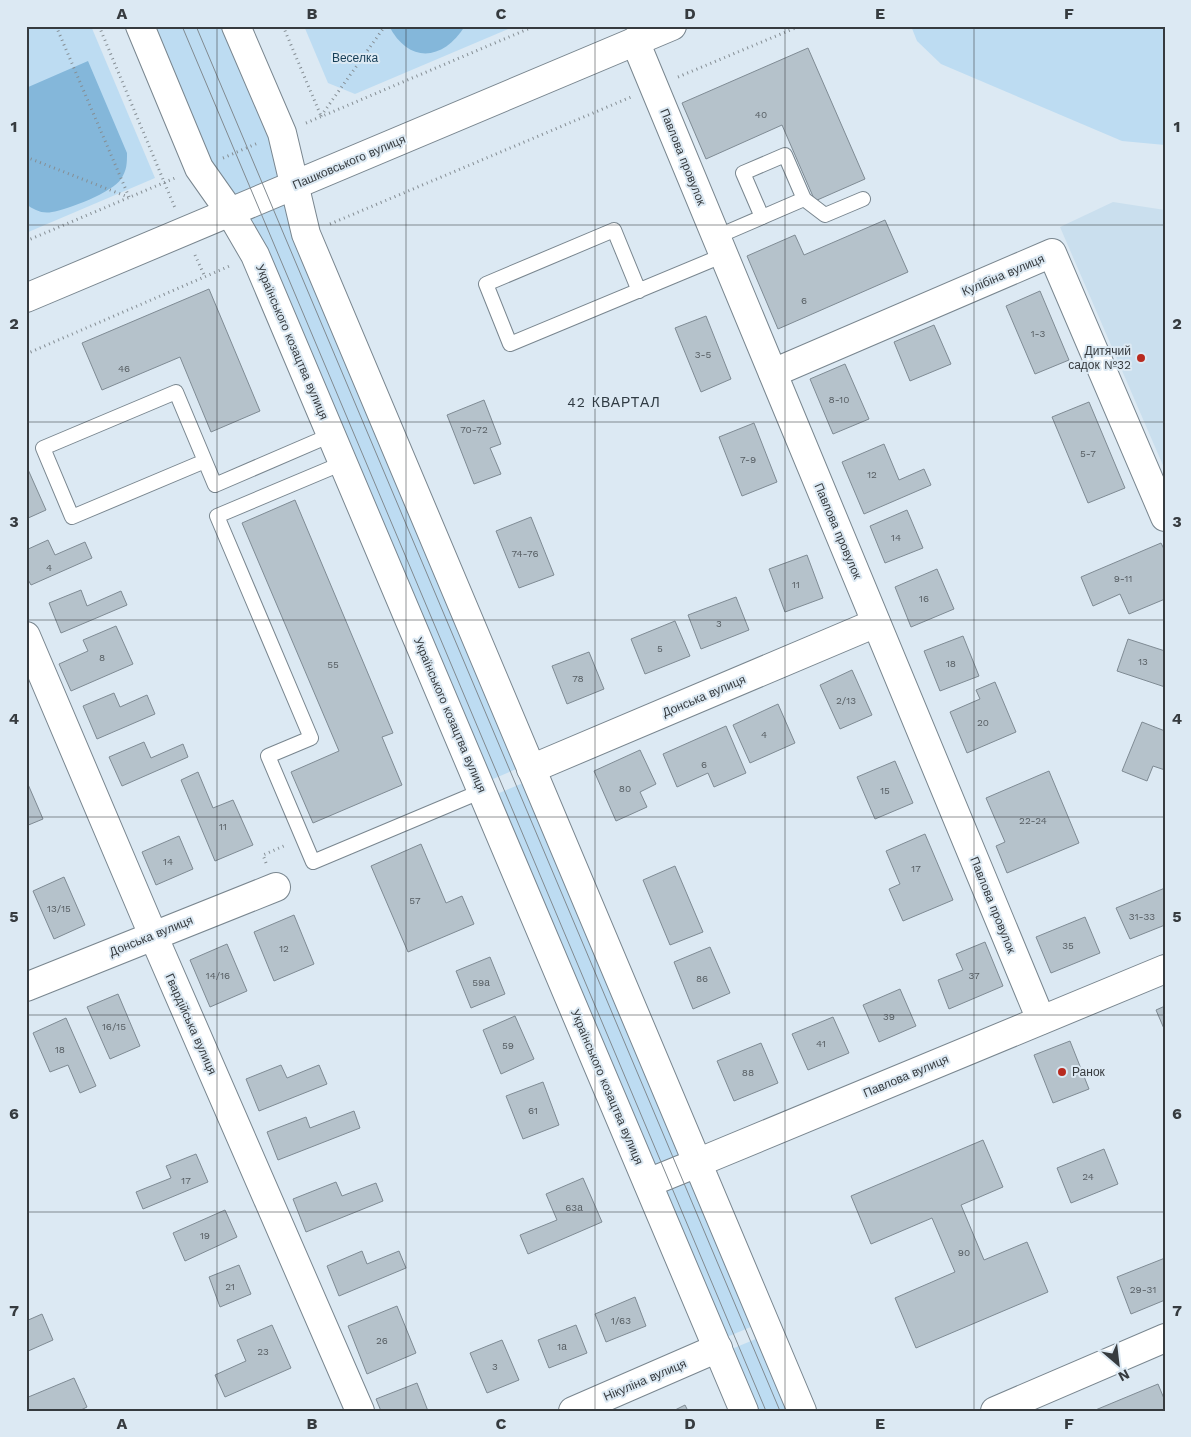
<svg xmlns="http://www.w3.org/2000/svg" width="1191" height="1437" font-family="'Work Sans',sans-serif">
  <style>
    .built { fill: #cadfee }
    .green { fill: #bddcf2 }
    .forest { fill: #84b7da }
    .building { fill: #b5c2cb; stroke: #7f8b94 }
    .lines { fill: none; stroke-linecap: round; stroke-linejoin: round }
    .lane-casing { stroke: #79868f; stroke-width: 16 }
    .street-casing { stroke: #79868f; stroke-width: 30 }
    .secondary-casing { stroke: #79868f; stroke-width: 30 }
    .path { stroke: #858e94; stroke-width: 3; stroke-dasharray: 1 4; stroke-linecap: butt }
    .lane { stroke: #fff; stroke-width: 14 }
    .street { stroke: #fff; stroke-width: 28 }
    .secondary { stroke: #fff; stroke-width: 28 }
    .tram { stroke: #818a90; stroke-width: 1 }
    .grid { fill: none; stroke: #363b3f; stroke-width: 1; stroke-opacity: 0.55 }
    .poi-dot { fill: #b82a1f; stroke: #dce9f3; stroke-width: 2 }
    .labels { text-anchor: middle; stroke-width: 4; stroke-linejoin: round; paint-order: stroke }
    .number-label { font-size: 10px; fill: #565d62 }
    .park-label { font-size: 12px; fill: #163e57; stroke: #dce9f3 }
    .street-label { font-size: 12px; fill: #363b3f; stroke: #dce9f3 }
    .poi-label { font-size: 12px; fill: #363b3f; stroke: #dce9f3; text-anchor: end }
    .neighbourhood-label { font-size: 14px; letter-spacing: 1px; fill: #303b43; stroke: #dce9f3 }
    .neatline { fill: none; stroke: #363b3f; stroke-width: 2 }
    .grid-label { font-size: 16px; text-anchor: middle; font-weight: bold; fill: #363b3f }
  </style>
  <rect width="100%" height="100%" fill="#dce9f3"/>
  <polygon class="built" points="1113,202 1165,210 1165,470 1060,227"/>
  <g class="green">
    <polygon points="26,26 91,26 155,178 26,233"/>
    <polygon points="148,26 228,26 285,180 231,203 207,165"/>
    <polygon points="304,26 515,26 355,94 328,83"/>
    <polygon points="911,26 1165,26 1165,145 1122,141 941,64 917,41"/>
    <polygon points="283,198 521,767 486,782 247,213"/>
    <polygon points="528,781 688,1158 651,1174 492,796"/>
    <polygon points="693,1171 758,1324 722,1339 657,1186"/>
    <polygon points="763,1336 794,1411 752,1411 727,1351"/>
  </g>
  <g class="forest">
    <path d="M389 26H465C443 61 409 64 389 26Z"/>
    <path d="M88 61 127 153C127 163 127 170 121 179 113 192 67 210 52 212 42 214 34 210 26 204V88Z"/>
  </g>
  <g class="building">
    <polygon points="808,48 865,179 815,201 782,125 706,159 682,103"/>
    <polygon points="885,220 908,272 778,329 747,256 795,235 804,255"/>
    <polygon points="209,289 260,411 211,432 180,357 102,390 82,343"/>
    <polygon points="1040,291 1069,360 1035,374 1006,306"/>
    <polygon points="706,316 731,379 701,392 675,328"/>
    <polygon points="934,325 951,364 910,381 894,342"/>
    <polygon points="845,364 869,419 833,434 810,379"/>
    <polygon points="484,400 501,444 490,448 501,474 474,484 447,415"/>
    <polygon points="1089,402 1125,488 1088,503 1052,417"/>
    <polygon points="754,423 777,482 742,496 719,437"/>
    <polygon points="884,444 899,480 924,469 931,485 864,514 842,462"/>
    <polygon points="26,465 46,510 26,519"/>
    <polygon points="295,500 393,733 382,737 402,785 313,823 291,772 339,751 242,523"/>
    <polygon points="907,510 923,548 885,563 870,526"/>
    <polygon points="531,517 554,575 519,588 496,531"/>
    <polygon points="48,540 55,555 85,542 92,558 31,585 26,576 26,550"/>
    <polygon points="1161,543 1165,551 1165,599 1129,614 1120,594 1093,606 1081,577"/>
    <polygon points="807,555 823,598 785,612 769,569"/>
    <polygon points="937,569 954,609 911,627 895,587"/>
    <polygon points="81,590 87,606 121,591 127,605 61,633 49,603"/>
    <polygon points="736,597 749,630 701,649 688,615"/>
    <polygon points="675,621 690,656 645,674 631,639"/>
    <polygon points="116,626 133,664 71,691 59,664 88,651 83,640"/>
    <polygon points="963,636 979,676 940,691 924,651"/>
    <polygon points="1128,639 1165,651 1165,687 1117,671"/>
    <polygon points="589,652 604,689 567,704 552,666"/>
    <polygon points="852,670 872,715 840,729 820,685"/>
    <polygon points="995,682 1016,732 967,753 950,712 980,699 976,690"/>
    <polygon points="114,693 120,707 147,695 155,714 97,739 83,706"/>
    <polygon points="778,704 795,743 750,763 733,725"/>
    <polygon points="1142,722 1165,731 1165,770 1153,766 1147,781 1122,771"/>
    <polygon points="726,726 746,773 714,787 708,773 677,787 663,754"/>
    <polygon points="144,742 151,758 183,744 188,757 122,786 109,757"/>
    <polygon points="640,750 656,784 640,792 647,807 616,821 594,771"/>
    <polygon points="895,761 913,803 875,819 857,777"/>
    <polygon points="1049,771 1079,843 1007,873 996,846 1005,842 986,798"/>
    <polygon points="198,772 213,808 233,800 253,845 215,861 181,780"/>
    <polygon points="27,782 43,819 26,826 26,782"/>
    <polygon points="925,834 953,900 903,921 889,889 900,884 886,851"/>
    <polygon points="179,836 193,869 156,885 142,852"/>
    <polygon points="421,844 446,903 462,896 474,924 408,952 371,866"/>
    <polygon points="675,866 703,932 670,945 643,880"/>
    <polygon points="64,877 85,925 54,939 33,891"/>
    <polygon points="1165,888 1165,925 1130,939 1116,908"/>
    <polygon points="294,915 314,964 274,981 254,932"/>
    <polygon points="1085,917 1100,953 1051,973 1036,937"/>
    <polygon points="985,942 1003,986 949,1009 938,980 963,970 956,954"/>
    <polygon points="227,944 247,991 210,1007 190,960"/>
    <polygon points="710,947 730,993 693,1009 674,962"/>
    <polygon points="490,957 505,994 471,1008 456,971"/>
    <polygon points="900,989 916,1026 879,1042 863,1005"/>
    <polygon points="118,994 140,1046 110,1059 87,1007"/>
    <polygon points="1165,1006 1165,1031 1156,1010"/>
    <polygon points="515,1016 534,1059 501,1074 483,1030"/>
    <polygon points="833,1017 849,1053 808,1070 792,1034"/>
    <polygon points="66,1018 96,1086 80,1093 68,1065 50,1072 33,1033"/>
    <polygon points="1070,1041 1089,1089 1053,1103 1034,1055"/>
    <polygon points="761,1043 778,1083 734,1101 717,1061"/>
    <polygon points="281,1065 287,1078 319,1065 327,1084 259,1111 246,1079"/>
    <polygon points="543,1082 559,1125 523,1139 506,1096"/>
    <polygon points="354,1111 360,1128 278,1160 267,1132 306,1117 310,1128"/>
    <polygon points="983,1140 1003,1187 961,1205 984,1260 1027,1242 1048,1292 916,1348 895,1298 955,1272 932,1218 871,1244 851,1196"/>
    <polygon points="1104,1149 1118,1184 1071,1203 1057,1168"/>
    <polygon points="196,1154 208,1182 143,1209 136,1192 171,1178 166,1166"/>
    <polygon points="583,1178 602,1222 528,1254 520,1235 557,1220 546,1194"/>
    <polygon points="336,1182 342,1196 376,1183 383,1201 306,1232 293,1199"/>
    <polygon points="225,1210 237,1237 185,1261 173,1233"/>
    <polygon points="362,1251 367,1264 399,1251 406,1268 339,1296 327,1266"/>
    <polygon points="1165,1258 1165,1300 1131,1314 1117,1277"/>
    <polygon points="239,1265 251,1294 220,1307 209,1277"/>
    <polygon points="635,1297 646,1326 606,1342 595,1314"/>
    <polygon points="397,1306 416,1353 367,1374 348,1326"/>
    <polygon points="42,1314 53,1340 26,1352 26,1321"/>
    <polygon points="272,1325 291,1368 225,1397 215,1375 246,1361 237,1340"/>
    <polygon points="576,1325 587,1353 549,1368 538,1340"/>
    <polygon points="502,1340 519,1380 487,1393 470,1353"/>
    <polygon points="74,1378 87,1407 79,1411 26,1411 26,1398"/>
    <polygon points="417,1383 428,1411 381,1411 376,1399"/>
    <polygon points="1158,1384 1165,1401 1165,1411 1093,1411"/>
    <polygon points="685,1405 688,1411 673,1411"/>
  </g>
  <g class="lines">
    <g class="lane-casing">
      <g id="lane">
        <polyline points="762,217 743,173 785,155 804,199 825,215 863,199"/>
        <polyline points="716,237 804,199"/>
        <polyline points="639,291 614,230 486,284 510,344 724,255"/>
        <polyline points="205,461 72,517 43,448 176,392 215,485 331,435"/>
        <polyline points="343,463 217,516 311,738 268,756 313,862 482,791"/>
      </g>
    </g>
    <g class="street-casing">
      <g id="street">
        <polyline points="635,41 1041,1020"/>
        <polyline points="773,373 1052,253 1165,517"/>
        <polyline points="26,636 153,935 360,1411"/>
        <polyline points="531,769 876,623"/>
        <polyline points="26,987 276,887"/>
        <polyline points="697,1163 1165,969"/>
        <polyline points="573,1411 718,1348"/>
        <polyline points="995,1411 1165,1338"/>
      </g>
    </g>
    <g class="secondary-casing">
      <g id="secondary">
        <polyline points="140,26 199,168 230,212 255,255 744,1411"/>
        <polyline points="236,26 282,133 306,234 802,1411"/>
        <polyline points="26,298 672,26"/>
        <polyline points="648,1183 697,1163"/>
      </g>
    </g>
    <g class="path">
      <polyline points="56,26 129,197"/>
      <polyline points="99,26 175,208"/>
      <polyline points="283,26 321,116"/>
      <polyline points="678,77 800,26"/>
      <polyline points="321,116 385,26"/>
      <polyline points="306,123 535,26"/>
      <polyline points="26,157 128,197"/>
      <polyline points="223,158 258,143"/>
      <polyline points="330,224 631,97"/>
      <polyline points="26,241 175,178"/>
      <polyline points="195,255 205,277"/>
      <polyline points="26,354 232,265"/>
      <polyline points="266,863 263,855 286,845"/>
    </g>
    <use href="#lane" class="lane"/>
    <use href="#street" class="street"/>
    <use href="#secondary" class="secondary"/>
    <g class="tram">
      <polyline points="182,26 766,1411"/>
      <polyline points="196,26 780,1411"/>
    </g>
  </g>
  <path class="grid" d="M217 26V1411M406 26V1411M595 26V1411M785 26V1411M974 26V1411M26 225H1165M26 422H1165M26 620H1165M26 817H1165M26 1015H1165M26 1212H1165"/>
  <g class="poi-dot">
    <circle cx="1141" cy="358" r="5"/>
    <circle cx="1062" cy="1072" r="5"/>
  </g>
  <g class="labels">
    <g class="number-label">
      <text x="761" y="118">40</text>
      <text x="804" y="304">6</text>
      <text x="1038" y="337">1-3</text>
      <text x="703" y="358">3-5</text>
      <text x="124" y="372">46</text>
      <text x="839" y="403">8-10</text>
      <text x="474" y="433">70-72</text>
      <text x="1088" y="457">5-7</text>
      <text x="748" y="463">7-9</text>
      <text x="872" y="478">12</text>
      <text x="896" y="541">14</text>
      <text x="525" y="557">74-76</text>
      <text x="49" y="571">4</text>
      <text x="1123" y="582">9-11</text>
      <text x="796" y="588">11</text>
      <text x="924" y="602">16</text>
      <text x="719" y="627">3</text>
      <text x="660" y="652">5</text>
      <text x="102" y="661">8</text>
      <text x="1143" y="665">13</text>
      <text x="951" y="667">18</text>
      <text x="333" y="668">55</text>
      <text x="578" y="682">78</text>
      <text x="846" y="704">2/13</text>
      <text x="983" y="726">20</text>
      <text x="764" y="738">4</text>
      <text x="704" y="768">6</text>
      <text x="625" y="792">80</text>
      <text x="885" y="794">15</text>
      <text x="1033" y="824">22-24</text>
      <text x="223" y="830">11</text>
      <text x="168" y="865">14</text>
      <text x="916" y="872">17</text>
      <text x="415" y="904">57</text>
      <text x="59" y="912">13/15</text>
      <text x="1142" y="920">31-33</text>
      <text x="1068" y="949">35</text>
      <text x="284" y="952">12</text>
      <text x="218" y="979">14/16</text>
      <text x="974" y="979">37</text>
      <text x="702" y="982">86</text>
      <text x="481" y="986">59а</text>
      <text x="889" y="1020">39</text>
      <text x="114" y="1030">16/15</text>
      <text x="821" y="1047">41</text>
      <text x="508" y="1049">59</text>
      <text x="60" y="1053">18</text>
      <text x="748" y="1076">88</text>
      <text x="533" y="1114">61</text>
      <text x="1088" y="1180">24</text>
      <text x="186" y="1184">17</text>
      <text x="574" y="1211">63а</text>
      <text x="205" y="1239">19</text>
      <text x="964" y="1256">90</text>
      <text x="230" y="1290">21</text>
      <text x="1143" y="1293">29-31</text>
      <text x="621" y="1324">1/63</text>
      <text x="382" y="1344">26</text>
      <text x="562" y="1350">1а</text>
      <text x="263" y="1355">23</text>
      <text x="495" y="1370">3</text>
    </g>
    <g class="park-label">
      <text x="355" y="62">Веселка</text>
    </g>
    <g class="street-label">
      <text transform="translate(683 157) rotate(68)" y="4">Павлова провулок</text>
      <text transform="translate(349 162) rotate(-23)" y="4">Пашковського вулиця</text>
      <text transform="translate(1003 275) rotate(-23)" y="4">Кулібіна вулиця</text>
      <text transform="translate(292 342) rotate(67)" y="4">Українського козацтва вулиця</text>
      <text transform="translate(838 531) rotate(67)" y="4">Павлова провулок</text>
      <text transform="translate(704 696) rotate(-23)" y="4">Донська вулиця</text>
      <text transform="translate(450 715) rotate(67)" y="4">Українського козацтва вулиця</text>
      <text transform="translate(993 905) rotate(68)" y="4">Павлова провулок</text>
      <text transform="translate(151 936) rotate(-22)" y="4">Донська вулиця</text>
      <text transform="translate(191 1024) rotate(66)" y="4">Гвардійська вулиця</text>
      <text transform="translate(906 1076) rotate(-23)" y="4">Павлова вулиця</text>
      <text transform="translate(607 1087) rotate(67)" y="4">Українського козацтва вулиця</text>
      <text transform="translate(645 1380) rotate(-23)" y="4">Нікуліна вулиця</text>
    </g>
    <g class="poi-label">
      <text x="1131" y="355">Дитячий<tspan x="1131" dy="14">садок №32</tspan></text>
      <text x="1072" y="1076" text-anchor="start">Ранок</text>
    </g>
    <g class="neighbourhood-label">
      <text x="614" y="407">42 КВАРТАЛ</text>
    </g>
  </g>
  <rect width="1191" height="1437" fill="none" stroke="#dce9f3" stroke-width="55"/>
  <g transform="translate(1118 1364) rotate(152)" stroke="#dce9f3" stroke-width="4" paint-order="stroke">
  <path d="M0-4L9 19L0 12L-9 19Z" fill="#363b3f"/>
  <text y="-8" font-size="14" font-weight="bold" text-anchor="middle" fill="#363b3f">N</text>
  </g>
  <rect x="28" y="28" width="1136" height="1382" class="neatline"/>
  <g class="grid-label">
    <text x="122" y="19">A</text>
    <text x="312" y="19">B</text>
    <text x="501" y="19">C</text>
    <text x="690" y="19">D</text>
    <text x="880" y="19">E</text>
    <text x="1069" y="19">F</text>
    <text x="14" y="132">1</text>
    <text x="1177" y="132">1</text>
    <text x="14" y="329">2</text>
    <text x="1177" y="329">2</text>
    <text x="14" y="527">3</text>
    <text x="1177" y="527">3</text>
    <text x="14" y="724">4</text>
    <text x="1177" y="724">4</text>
    <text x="14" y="922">5</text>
    <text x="1177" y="922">5</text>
    <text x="14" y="1119">6</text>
    <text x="1177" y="1119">6</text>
    <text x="14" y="1316">7</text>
    <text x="1177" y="1316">7</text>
    <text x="122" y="1429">A</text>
    <text x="312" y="1429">B</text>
    <text x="501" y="1429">C</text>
    <text x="690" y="1429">D</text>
    <text x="880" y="1429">E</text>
    <text x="1069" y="1429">F</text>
  </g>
</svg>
